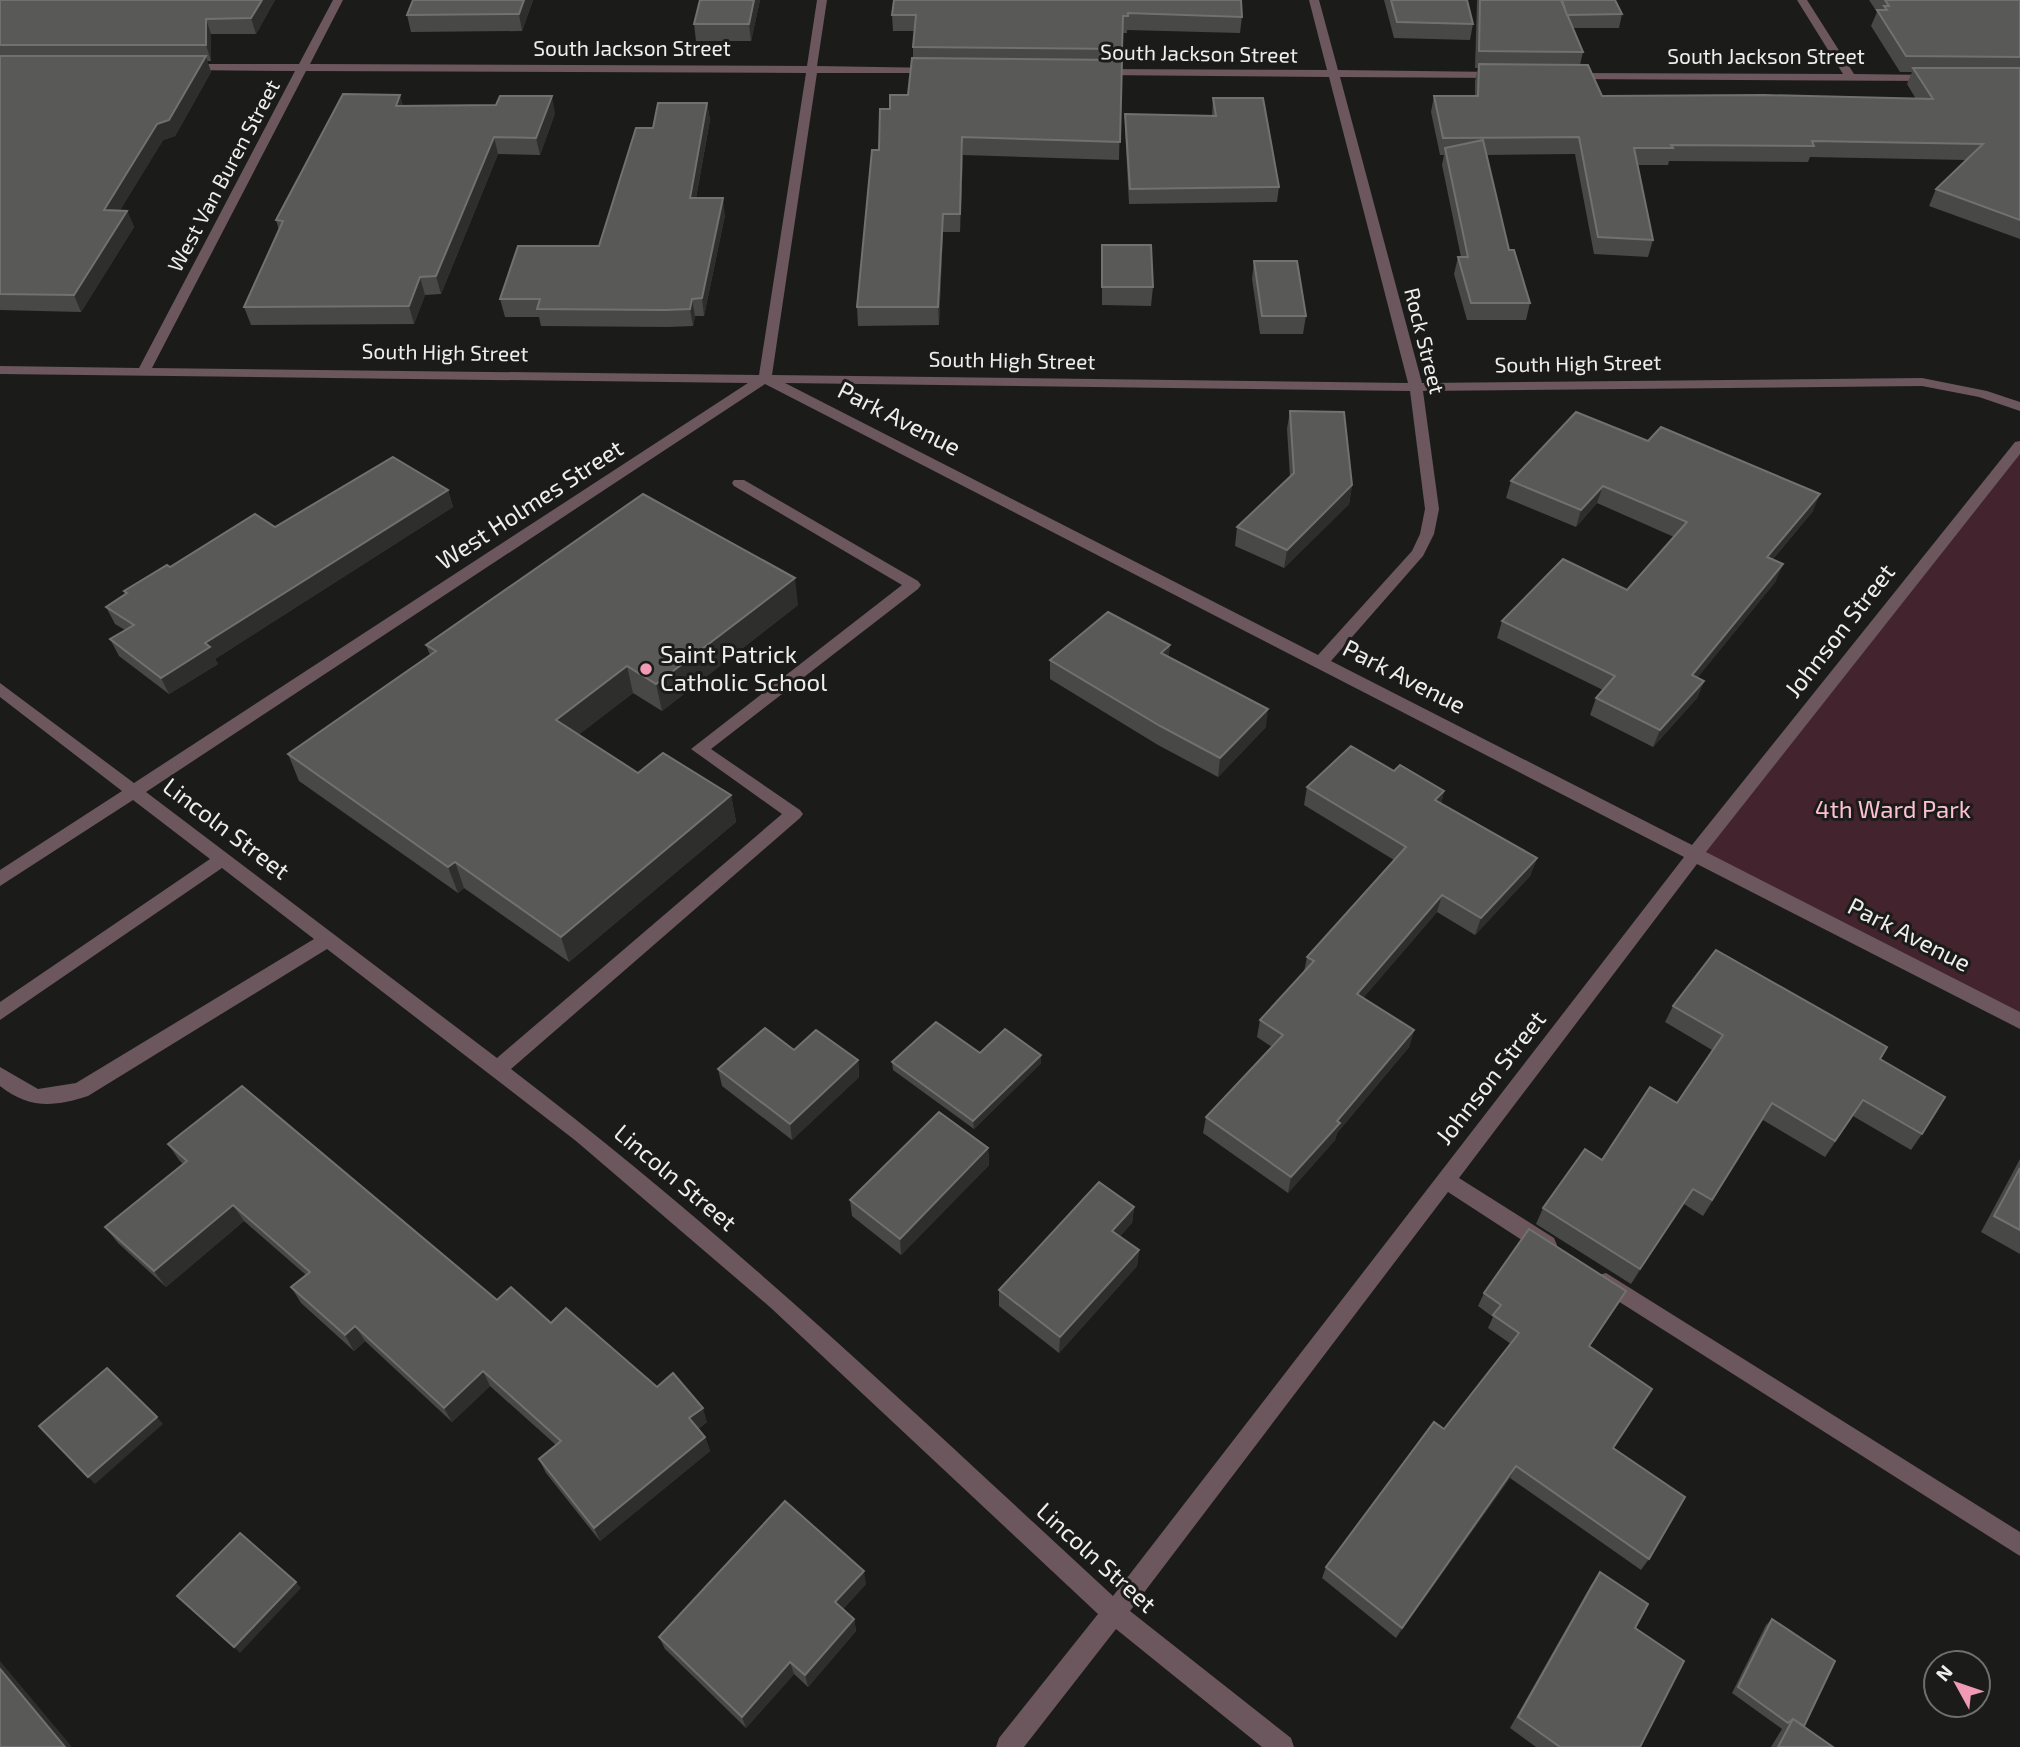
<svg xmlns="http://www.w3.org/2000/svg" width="2020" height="1747" font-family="'Exo 2',sans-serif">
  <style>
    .green { fill: #42232e }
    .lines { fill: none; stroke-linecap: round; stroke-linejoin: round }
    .minor { fill: #6b575d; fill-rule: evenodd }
    .wall { fill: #484846 }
    .shaded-wall { fill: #2e2f2d }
    .building { fill: #595a58; stroke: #71716f; stroke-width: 2 }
    .poi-dot { fill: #f09ab7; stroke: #1b1c1a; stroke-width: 2.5 }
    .labels { text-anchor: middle; stroke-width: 6; stroke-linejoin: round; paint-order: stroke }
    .far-street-label { font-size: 21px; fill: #eeeeed; stroke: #1b1c1a }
    .street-label { font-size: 24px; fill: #eeeeed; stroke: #1b1c1a }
    .poi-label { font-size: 24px; fill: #eeeeed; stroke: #1b1c1a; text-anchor: start }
    .park-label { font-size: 24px; fill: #fec1d4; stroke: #1b1c1a }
  </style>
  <rect width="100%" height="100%" fill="#1b1c1a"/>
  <polygon class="green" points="2020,445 2020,1021 1696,853"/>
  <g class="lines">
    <g class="minor">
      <path d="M333 0H343L310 64 807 66 817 0H827L817 66 938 68V72L934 73H817L772 375 1408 383 1329 77 1099 75 1093 72 1099 69 1327 70 1309 0H1319L1338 70 1498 72 1504 75 1498 78 1340 77 1422 383 1922 378 1987 391 2020 402V411L1979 397 1922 386 1423 391 1439 509 1434 534 1423 556 1331 661 1692 845 2015 442 2020 441V454L1706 852 2020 1012V1029L1697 864 1459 1178 1554 1238 1557 1245 1554 1252 1547 1254 1540 1252 1448 1192 1130 1611 1291 1738 1294 1747H1262L1116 1629 1024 1747H996L999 1738 1098 1614 771 1308 576 1141 327 949 88 1096C54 1107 29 1109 0 1086V1067L38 1089 76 1083 314 939 222 868 0 1020V1002L210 859 133 800 0 886V870L122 791 0 697V683L134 783 748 383 0 374V366L139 368 295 71 185 70 180 67 185 64H299ZM306 71 806 73 759 375 152 368ZM785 383 1410 391 1425 509 1420 534 1412 551 1318 655ZM765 384 1684 857 1113 1596C917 1415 724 1231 511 1069L800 818 803 814 800 810 711 749 918 589 921 585 918 581 744 480H734L732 483 734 486 902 585 691 749 782 814 497 1058 146 792Z"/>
      <polygon points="1797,0 1807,0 1854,74 1932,75 1938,78 1932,81 1571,79 1565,76 1571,73 1843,74"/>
      <polygon points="1606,1273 2020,1532 2020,1556 1599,1289 1596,1282 1599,1275"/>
    </g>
  </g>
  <g class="wall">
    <polygon points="0,0 275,0 256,34 211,34 211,61 207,61 211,72 175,136 163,140 120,210 127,211 134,227 81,312 0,310"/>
    <polygon points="413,0 533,0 522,31 411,32 407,15"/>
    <polygon points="700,0 760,0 751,41 696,41 694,24"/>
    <polygon points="894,0 1242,17 1240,33 1127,30 1127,33 1122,33 1119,160 963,155 960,232 943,232 939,325 858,326 857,307 879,150 890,109 908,95 913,58 913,47 915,31 893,31 892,15"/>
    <polygon points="1384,0 1467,0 1473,24 1470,40 1394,38"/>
    <polygon points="1477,0 1615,0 1622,14 1619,28 1573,28 1583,52 1580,65 1602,96 1916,99 1907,84 1912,72 1900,72 1871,26 1877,12 1869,0 2020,0 2020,239 1929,206 1936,189 1966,160 1810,157 1808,162 1669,161 1668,165 1638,165 1653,240 1648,257 1594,254 1575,154 1486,155 1509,250 1530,303 1526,320 1467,320 1454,274 1458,257 1461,257 1442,165 1444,155 1440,155 1431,112 1434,96 1475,96 1475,81 1478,68 1475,68"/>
    <polygon points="1213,98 1279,187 1277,202 1129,204 1125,129 1125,114 1212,116"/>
    <polygon points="707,103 710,120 696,198 725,215 704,316 695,316 693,326 668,327 541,326 539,317 505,317 500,299 599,246 653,128"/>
    <polygon points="404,106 555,113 540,155 498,154 441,294 425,295 414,324 251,325 244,307 279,230 276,220"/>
    <polygon points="1102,245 1153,287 1151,306 1102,305"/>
    <polygon points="1254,261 1306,316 1303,334 1260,334 1252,279"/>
    <polygon points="1290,411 1352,485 1349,504 1284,568 1235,546 1237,527 1290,477 1287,429"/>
    <polygon points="1576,412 1813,511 1773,559 1776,581 1697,678 1704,681 1697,698 1653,747 1590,715 1596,698 1603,690 1497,638 1502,621 1627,590 1674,537 1597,503 1576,527 1506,498 1511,481"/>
    <polygon points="448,490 453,507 215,659 218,664 169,694 119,656 110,639 125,630 115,624 106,607 125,594 124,591 170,567 275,527"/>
    <polygon points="798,605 662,711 633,693 578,735 638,773 731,795 736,822 569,962 464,888 458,893 299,781 288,754 430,655 426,645"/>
    <polygon points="1170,645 1168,657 1266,727 1218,777 1158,745 1050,679 1050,660"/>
    <polygon points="1307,787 1444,791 1441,804 1537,858 1530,876 1475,935 1437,912 1363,998 1414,1030 1409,1047 1337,1133 1335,1140 1288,1193 1203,1133 1206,1117 1272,1047 1257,1037 1260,1020 1304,972 1307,957 1394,860 1304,805"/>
    <polygon points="1673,1006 1880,1059 1922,1134 1911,1150 1853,1116 1825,1157 1763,1120 1703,1216 1684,1204 1631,1284 1536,1224 1543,1208 1602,1160 1677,1103 1712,1050 1665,1022"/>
    <polygon points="794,1050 858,1060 859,1077 792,1140 722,1086 718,1069"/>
    <polygon points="980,1053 1041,1055 1041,1063 974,1129 893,1070 892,1062"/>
    <polygon points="168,1144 497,1300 551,1323 657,1387 707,1422 698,1429 705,1437 710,1451 600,1541 546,1473 539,1459 556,1445 490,1386 452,1422 365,1341 354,1351 301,1303 291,1287 306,1275 244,1221 166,1287 118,1243 105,1227 183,1164 179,1160"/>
    <polygon points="988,1148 989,1165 901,1255 852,1216 850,1200"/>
    <polygon points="2020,1159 2020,1254 1981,1232"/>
    <polygon points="1134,1207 1132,1223 1120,1236 1139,1250 1137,1266 1059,1353 999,1306 999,1290"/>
    <polygon points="1626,1291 1590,1346 1613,1448 1649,1559 1641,1570 1510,1478 1396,1638 1322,1578 1326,1567 1444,1429 1511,1344 1488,1328 1493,1317 1478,1306 1484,1293"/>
    <polygon points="1600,1572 1635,1628 1640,1747 1536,1747 1510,1728 1591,1585"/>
    <polygon points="866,1584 843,1609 854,1619 856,1631 808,1687 794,1674 746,1728 665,1649 659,1637"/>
    <polygon points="1772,1619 1804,1726 1833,1747 1771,1747 1782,1729 1732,1693 1766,1625"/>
  </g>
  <g class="shaded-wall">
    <polygon points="262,0 275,0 256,34 251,18"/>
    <polygon points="524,0 533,0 522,31 519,14"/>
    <polygon points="754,0 760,0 751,41 749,24"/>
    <polygon points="206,19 211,34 211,61 206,45"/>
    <polygon points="206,56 211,72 175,136 163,140 110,227 104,210 157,124"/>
    <polygon points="400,95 405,112 396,106"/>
    <polygon points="552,96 555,113 540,155 536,138"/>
    <polygon points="707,103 710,120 693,214 690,198"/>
    <polygon points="494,137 498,154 441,294 436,276"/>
    <polygon points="962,137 963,155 960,232 960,214"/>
    <polygon points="723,198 725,215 704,316 702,298"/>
    <polygon points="127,211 134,227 81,312 74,295"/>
    <polygon points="943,214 943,232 939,325 938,307"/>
    <polygon points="420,277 425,295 414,324 409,306"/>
    <polygon points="692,299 695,316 693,326 690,309"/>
    <polygon points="1352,485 1349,504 1284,568 1287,550"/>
    <polygon points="1603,486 1597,503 1576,527 1581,510"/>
    <polygon points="448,490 453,507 215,659 218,664 169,694 161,678 205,643"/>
    <polygon points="1820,494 1813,511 1760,574 1767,557"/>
    <polygon points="1783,564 1776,581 1685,693 1692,675"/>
    <polygon points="795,578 798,605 662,711 656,684"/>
    <polygon points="1170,645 1168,664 1161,653"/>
    <polygon points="627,666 633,693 563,747 556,720"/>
    <polygon points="1704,681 1697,698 1653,747 1660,730"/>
    <polygon points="1268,709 1266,727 1218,777 1220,758"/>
    <polygon points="1444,791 1440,809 1435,800"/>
    <polygon points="731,795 736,822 569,962 561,937"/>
    <polygon points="1537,858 1530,876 1475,935 1481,918"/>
    <polygon points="455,862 464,888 458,893 448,867"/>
    <polygon points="1442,895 1437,912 1352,1011 1357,994"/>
    <polygon points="1414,1030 1409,1047 1337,1133 1335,1140 1288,1193 1291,1177"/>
    <polygon points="1041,1055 1041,1063 974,1129 973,1121"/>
    <polygon points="858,1060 859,1077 792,1140 790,1124"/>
    <polygon points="988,1148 989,1165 901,1255 900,1239"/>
    <polygon points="1693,1189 1684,1204 1631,1284 1640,1269"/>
    <polygon points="233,1205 244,1221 166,1287 154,1271"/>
    <polygon points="1134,1207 1132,1223 1111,1247 1112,1231"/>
    <polygon points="1139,1250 1137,1266 1059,1353 1060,1337"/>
    <polygon points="1626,1291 1618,1304 1582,1358 1589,1346"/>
    <polygon points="355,1326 365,1341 354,1351 345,1335"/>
    <polygon points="483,1371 490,1386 452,1422 444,1408"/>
    <polygon points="703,1408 707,1422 694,1432 689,1418"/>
    <polygon points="157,1417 163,1424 95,1484 88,1477"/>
    <polygon points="705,1437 710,1451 600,1541 594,1528"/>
    <polygon points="1516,1466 1510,1478 1396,1638 1402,1628"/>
    <polygon points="864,1571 866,1584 838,1614 835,1602"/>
    <polygon points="296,1582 301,1588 240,1653 234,1647"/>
    <polygon points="854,1619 856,1631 808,1687 805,1675"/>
    <polygon points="0,1661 72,1747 65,1747 0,1669"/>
    <polygon points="790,1662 794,1674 746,1728 742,1717"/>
  </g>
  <g class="building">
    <polygon points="0,0 262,0 251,18 206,19 206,45 0,45"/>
    <polygon points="413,0 524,0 519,14 407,15"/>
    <polygon points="700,0 754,0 749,24 694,24"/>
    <polygon points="894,0 1241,0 1242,17 1128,13 1128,16 1123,16 1122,49 913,47 916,15 892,15"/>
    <polygon points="1391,0 1467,0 1473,24 1397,22"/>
    <polygon points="1480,0 1561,0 1583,52 1479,51"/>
    <polygon points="1562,0 1615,0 1622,14 1567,15"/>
    <polygon points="1885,0 2020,0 2020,57 1906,56 1877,10 1887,10 1884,6 1889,6"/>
    <polygon points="0,56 206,56 169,120 157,124 104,210 127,211 74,295 0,294"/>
    <polygon points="912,58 1122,60 1120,142 962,137 960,214 943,214 938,307 857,307 872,150 879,150 880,109 890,109 890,95 908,95"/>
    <polygon points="1479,64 1588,65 1602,96 1764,95 1933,99 1913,68 2020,68 2020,220 1936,189 1983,144 1812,141 1814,146 1671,145 1673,148 1634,148 1653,240 1598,237 1579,137 1443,138 1434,96 1478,96"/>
    <polygon points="343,94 400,95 396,106 496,105 500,96 552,96 536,138 494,137 436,276 420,277 409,306 244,307 283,221 276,220"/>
    <polygon points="1213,98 1263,98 1279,187 1130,189 1125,114 1216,116"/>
    <polygon points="658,103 707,103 690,198 723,198 702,298 692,299 690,309 665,310 537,309 540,299 500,299 518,246 599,246 636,128 653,128"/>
    <polygon points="1483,140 1509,250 1514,250 1530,303 1471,303 1458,257 1468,257 1445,148"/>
    <polygon points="1102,245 1151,245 1153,287 1102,287"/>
    <polygon points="1254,261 1297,261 1306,316 1262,316"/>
    <polygon points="1290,411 1344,412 1352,485 1287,550 1237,527 1294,473"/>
    <polygon points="1576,412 1648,441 1661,427 1820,494 1767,557 1783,564 1692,675 1704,681 1660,730 1596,698 1615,676 1502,621 1563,559 1627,590 1687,522 1603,486 1581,510 1511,481"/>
    <polygon points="393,457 448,490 205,643 210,647 161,678 110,639 134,625 106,607 127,593 124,591 167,565 170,567 255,514 275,527"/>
    <polygon points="643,494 795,578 656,684 627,666 556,720 638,773 663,753 731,795 561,937 455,862 448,867 288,754 436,651 426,645"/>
    <polygon points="1108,612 1170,645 1161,653 1268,709 1220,758 1160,726 1050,660"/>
    <polygon points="1351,746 1394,771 1400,765 1444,791 1435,800 1537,858 1481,918 1442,895 1357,994 1414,1030 1337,1121 1340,1123 1291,1177 1206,1117 1283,1035 1260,1020 1314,961 1307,957 1406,847 1307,787"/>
    <polygon points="1716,950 1887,1047 1880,1059 1945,1097 1922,1134 1863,1100 1835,1141 1772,1103 1712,1200 1693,1189 1640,1269 1543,1208 1585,1149 1602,1160 1650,1087 1677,1103 1723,1035 1673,1006"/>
    <polygon points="936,1022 980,1053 1005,1029 1041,1055 973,1121 892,1062"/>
    <polygon points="765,1028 794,1050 816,1030 858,1060 790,1124 718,1069"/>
    <polygon points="242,1086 497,1300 511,1287 551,1323 566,1308 657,1387 673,1373 703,1408 689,1418 705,1437 594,1528 539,1459 561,1441 483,1371 444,1408 355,1326 345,1335 291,1287 310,1272 233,1205 154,1271 105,1227 187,1161 168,1144"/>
    <polygon points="939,1112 988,1148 900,1239 850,1200"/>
    <polygon points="2020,1168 2020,1230 1994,1216"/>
    <polygon points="1099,1182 1134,1207 1112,1231 1139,1250 1060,1337 999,1290"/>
    <polygon points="1529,1229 1626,1291 1589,1346 1652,1389 1613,1448 1685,1497 1649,1559 1516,1466 1402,1628 1326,1567 1434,1422 1444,1429 1519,1333 1493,1315 1501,1305 1484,1293"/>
    <polygon points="107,1368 157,1417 88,1477 39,1426"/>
    <polygon points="785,1501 864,1571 835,1602 854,1619 805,1675 790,1662 742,1717 659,1637"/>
    <polygon points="240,1533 296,1582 234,1647 177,1596"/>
    <polygon points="1600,1572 1648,1604 1635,1628 1684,1661 1640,1747 1560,1747 1518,1717"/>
    <polygon points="1772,1619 1835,1661 1804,1726 1793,1719 1788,1723 1738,1687"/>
    <polygon points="0,1669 65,1747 0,1747"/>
    <polygon points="1793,1719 1833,1747 1778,1747"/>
  </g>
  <circle class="poi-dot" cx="646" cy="669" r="7"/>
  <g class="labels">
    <g class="far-street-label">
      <text x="632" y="56">South Jackson Street</text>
      <text transform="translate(1199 54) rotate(1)" y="7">South Jackson Street</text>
      <text x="1766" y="64">South Jackson Street</text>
      <text transform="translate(224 176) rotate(-62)" y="7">West Van Buren Street</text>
      <text transform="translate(1424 341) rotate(76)" y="7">Rock Street</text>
      <text transform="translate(445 353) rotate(1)" y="7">South High Street</text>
      <text transform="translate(1012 361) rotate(1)" y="7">South High Street</text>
      <text transform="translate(1578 364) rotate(-1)" y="7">South High Street</text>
    </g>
    <g class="street-label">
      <text transform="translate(899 419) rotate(27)" y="8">Park Avenue</text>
      <text transform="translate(530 505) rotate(-33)" y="8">West Holmes Street</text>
      <text transform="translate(1840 631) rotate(-52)" y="8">Johnson Street</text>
      <text transform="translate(1404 677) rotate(27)" y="8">Park Avenue</text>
      <text transform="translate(226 829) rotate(37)" y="8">Lincoln Street</text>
      <text transform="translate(1909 935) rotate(27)" y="8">Park Avenue</text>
      <text transform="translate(1491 1078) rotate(-52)" y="8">Johnson Street</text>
      <text transform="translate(675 1178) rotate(40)" y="8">Lincoln Street</text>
      <text transform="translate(1096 1558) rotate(42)" y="8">Lincoln Street</text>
    </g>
    <g class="poi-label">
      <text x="660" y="663">Saint Patrick<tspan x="660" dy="28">Catholic School</tspan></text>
    </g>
    <g class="park-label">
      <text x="1893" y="818">4th Ward Park</text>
    </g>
  </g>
  <g transform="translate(1957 1684) rotate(310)"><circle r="33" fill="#1b1c1a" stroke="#6f706e" stroke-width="2"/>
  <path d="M0-5L12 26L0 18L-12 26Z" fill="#f09ab7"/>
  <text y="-10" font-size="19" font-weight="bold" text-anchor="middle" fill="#eeeeed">N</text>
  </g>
</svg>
